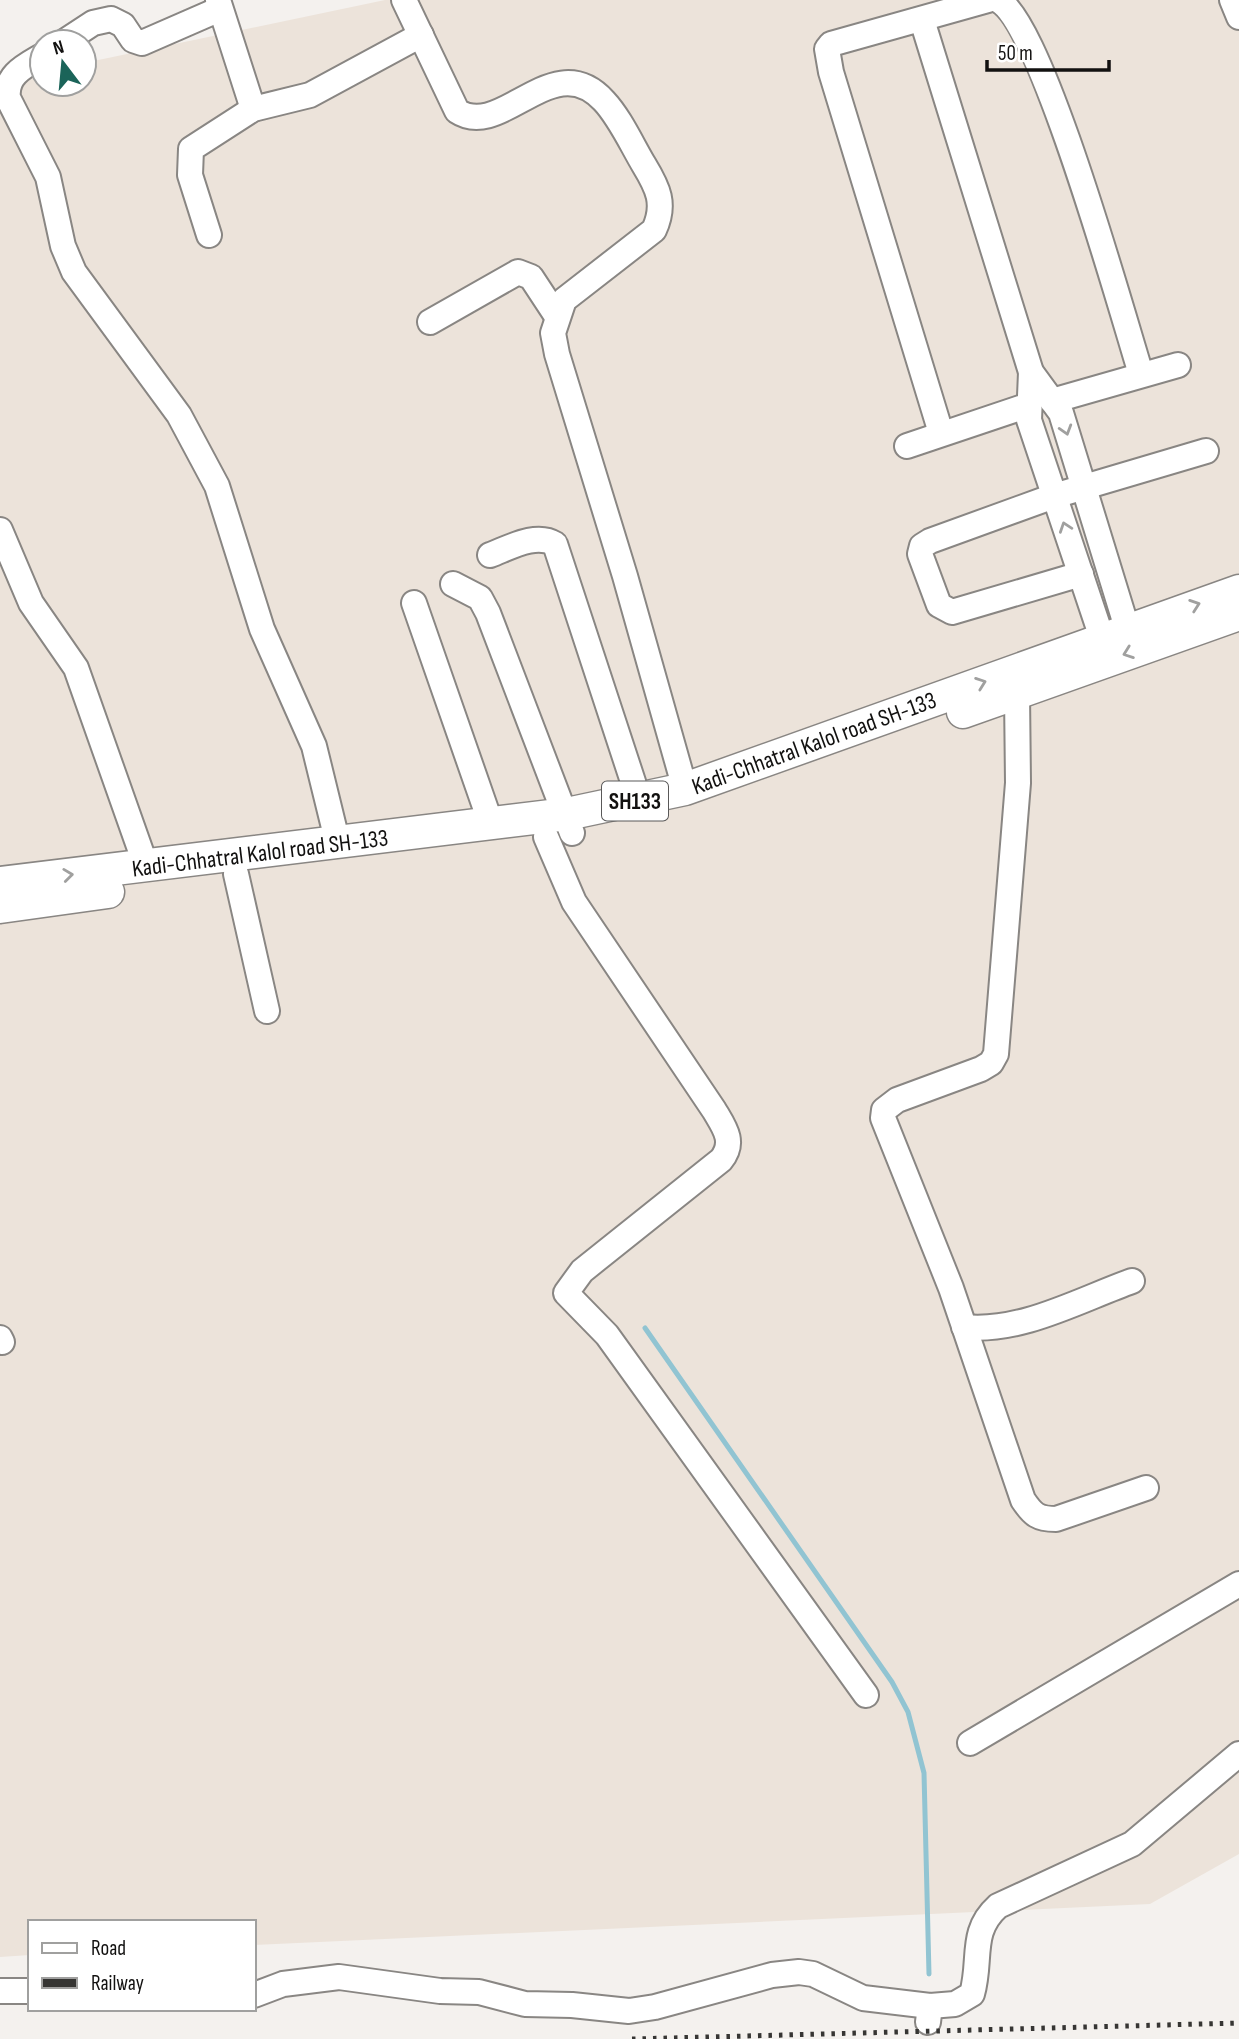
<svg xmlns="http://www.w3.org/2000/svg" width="1239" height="2039" font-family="'Sofia Sans Condensed',sans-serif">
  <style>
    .built { fill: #ece3da }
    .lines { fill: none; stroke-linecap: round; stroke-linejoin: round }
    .stream { stroke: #91c4d2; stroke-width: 5 }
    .minor-casing { stroke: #898683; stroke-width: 28 }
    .major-casing { stroke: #898683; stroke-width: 35 }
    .minor { stroke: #fff; stroke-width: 24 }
    .major { stroke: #fff; stroke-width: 32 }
    .rail { stroke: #363533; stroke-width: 5; stroke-dasharray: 3.5 7; stroke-linecap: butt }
    .oneway { stroke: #a0a09f }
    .labels { text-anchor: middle; stroke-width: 7; stroke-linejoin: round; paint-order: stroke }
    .shield { fill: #fff; stroke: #595858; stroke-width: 2 }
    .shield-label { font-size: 23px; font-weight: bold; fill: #121110 }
    .street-label { font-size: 24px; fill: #121110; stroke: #fff }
  </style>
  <rect width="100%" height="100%" fill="#f4f1ee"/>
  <polygon class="built" points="385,0 1239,0 1239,1854 1150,1904 254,1945 254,1922 30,1922 30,1955 0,1957 0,81 42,72 42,84 84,84 84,63"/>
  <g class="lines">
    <polyline class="stream" points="645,1328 892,1682 908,1712 924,1773 929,1974"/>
    <g class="minor-casing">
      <g id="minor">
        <polyline points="218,0 253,109"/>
        <path d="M404 0 457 111C502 141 553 45 604 101 620 118 632 145 644 165 658 188 666 204 654 230L564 300 553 333 557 354 625 576 685 789"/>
        <path d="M998 0C1042 23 1122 313 1141 374"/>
        <polyline points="1232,0 1239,17"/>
        <polyline points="922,20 1031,372 1061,413 1127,628"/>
        <polyline points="64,42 93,23 111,19 123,25 133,40 142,43 220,9"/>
        <path d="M42 56C25 66 5 75 8 98L48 177 63 246 74 272 179 415 217 486 262 629 314 746 338 844"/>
        <polyline points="209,235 190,175 191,149 253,109 310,95 421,35"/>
        <polyline points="430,322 518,272 531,277 556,315"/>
        <polyline points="1031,372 1029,420 1102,638"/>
        <polyline points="1052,401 1178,365"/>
        <polyline points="941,433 831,72 827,49 831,44 988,0"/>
        <polyline points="907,446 1029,405"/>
        <polyline points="0,530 31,603 76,668 146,866"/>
        <path d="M490 555C509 548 536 532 555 544L639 800"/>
        <polyline points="1081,574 952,612 939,605 920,554 922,546 930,541 1054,496 1206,451"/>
        <polyline points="453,584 480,598 488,613 572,833"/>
        <polyline points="414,603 491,824"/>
        <path d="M1017 694 1018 783 996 1054 991 1063 981 1069 897 1100 884 1110 883 1118 951 1288 1023 1500C1033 1515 1038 1519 1056 1519L1146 1488"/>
        <path d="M546 837 574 902 714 1110C724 1127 736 1142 721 1160L582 1271 566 1293 607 1335 866 1695"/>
        <polyline points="236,874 267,1011"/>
        <path d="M964 1327C1021 1333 1079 1300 1132 1281"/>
        <polyline points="0,1338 2,1342"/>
        <polyline points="970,1743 1239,1584"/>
        <polyline points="0,1991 30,1991"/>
        <polyline points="254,1995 283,1984 339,1977 440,1991 479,1992 525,2004 572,2005 629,2011 655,2007 772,1975 799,1972 813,1974 863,1998 930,2006"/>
        <path d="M928 2022 930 2006 955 2004 972 1994C982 1959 969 1932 998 1906L1132 1844 1239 1754"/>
      </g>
    </g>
    <g class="major-casing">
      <g id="major">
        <polyline points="963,712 1239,614"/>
        <polyline points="0,883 567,814 685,789 1239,591"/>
        <polyline points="0,907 108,892"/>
      </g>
    </g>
    <use href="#minor" class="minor"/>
    <use href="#major" class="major"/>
    <polyline class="rail" points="632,2039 1239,2023"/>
  </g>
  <defs><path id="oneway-chevron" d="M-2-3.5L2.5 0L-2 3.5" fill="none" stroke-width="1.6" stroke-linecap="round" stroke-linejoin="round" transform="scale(1.75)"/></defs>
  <g class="oneway">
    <use href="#oneway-chevron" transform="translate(1066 430) rotate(73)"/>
    <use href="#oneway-chevron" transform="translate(1065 527) rotate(-109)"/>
    <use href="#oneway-chevron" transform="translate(1195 605) rotate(-19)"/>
    <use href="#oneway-chevron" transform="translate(1128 653) rotate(160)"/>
    <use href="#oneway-chevron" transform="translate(981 683) rotate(-20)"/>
    <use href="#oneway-chevron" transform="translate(68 875) rotate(-7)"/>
  </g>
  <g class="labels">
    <rect class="shield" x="602" y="781.5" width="66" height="39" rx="5"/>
    <g class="shield-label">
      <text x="635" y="809">SH133</text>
    </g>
    <g class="street-label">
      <text transform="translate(814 743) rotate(-20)" y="8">Kadi-Chhatral Kalol road SH-133</text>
      <text transform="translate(260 853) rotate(-7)" y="8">Kadi-Chhatral Kalol road SH-133</text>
    </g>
  </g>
  <rect x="28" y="1920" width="228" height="91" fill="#ffffff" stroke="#a0a09f" stroke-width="2"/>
  <rect x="42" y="1943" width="35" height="10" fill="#ffffff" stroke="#a0a09f" stroke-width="2"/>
  <text x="91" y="1955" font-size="21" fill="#121110">Road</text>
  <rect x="42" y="1978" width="35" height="10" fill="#363533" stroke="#a0a09f" stroke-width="2"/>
  <text x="91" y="1990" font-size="21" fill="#121110">Railway</text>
  <g transform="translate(63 63) rotate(344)"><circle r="33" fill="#ffffff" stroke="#a0a09f" stroke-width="2"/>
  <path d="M0-5L12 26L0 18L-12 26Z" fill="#1b6459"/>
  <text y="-10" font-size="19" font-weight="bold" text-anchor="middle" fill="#121110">N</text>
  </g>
  <path d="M987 60v10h122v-10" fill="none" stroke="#121110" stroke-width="3.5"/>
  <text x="998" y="60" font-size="21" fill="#121110" stroke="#ffffff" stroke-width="5" paint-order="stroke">50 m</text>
</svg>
